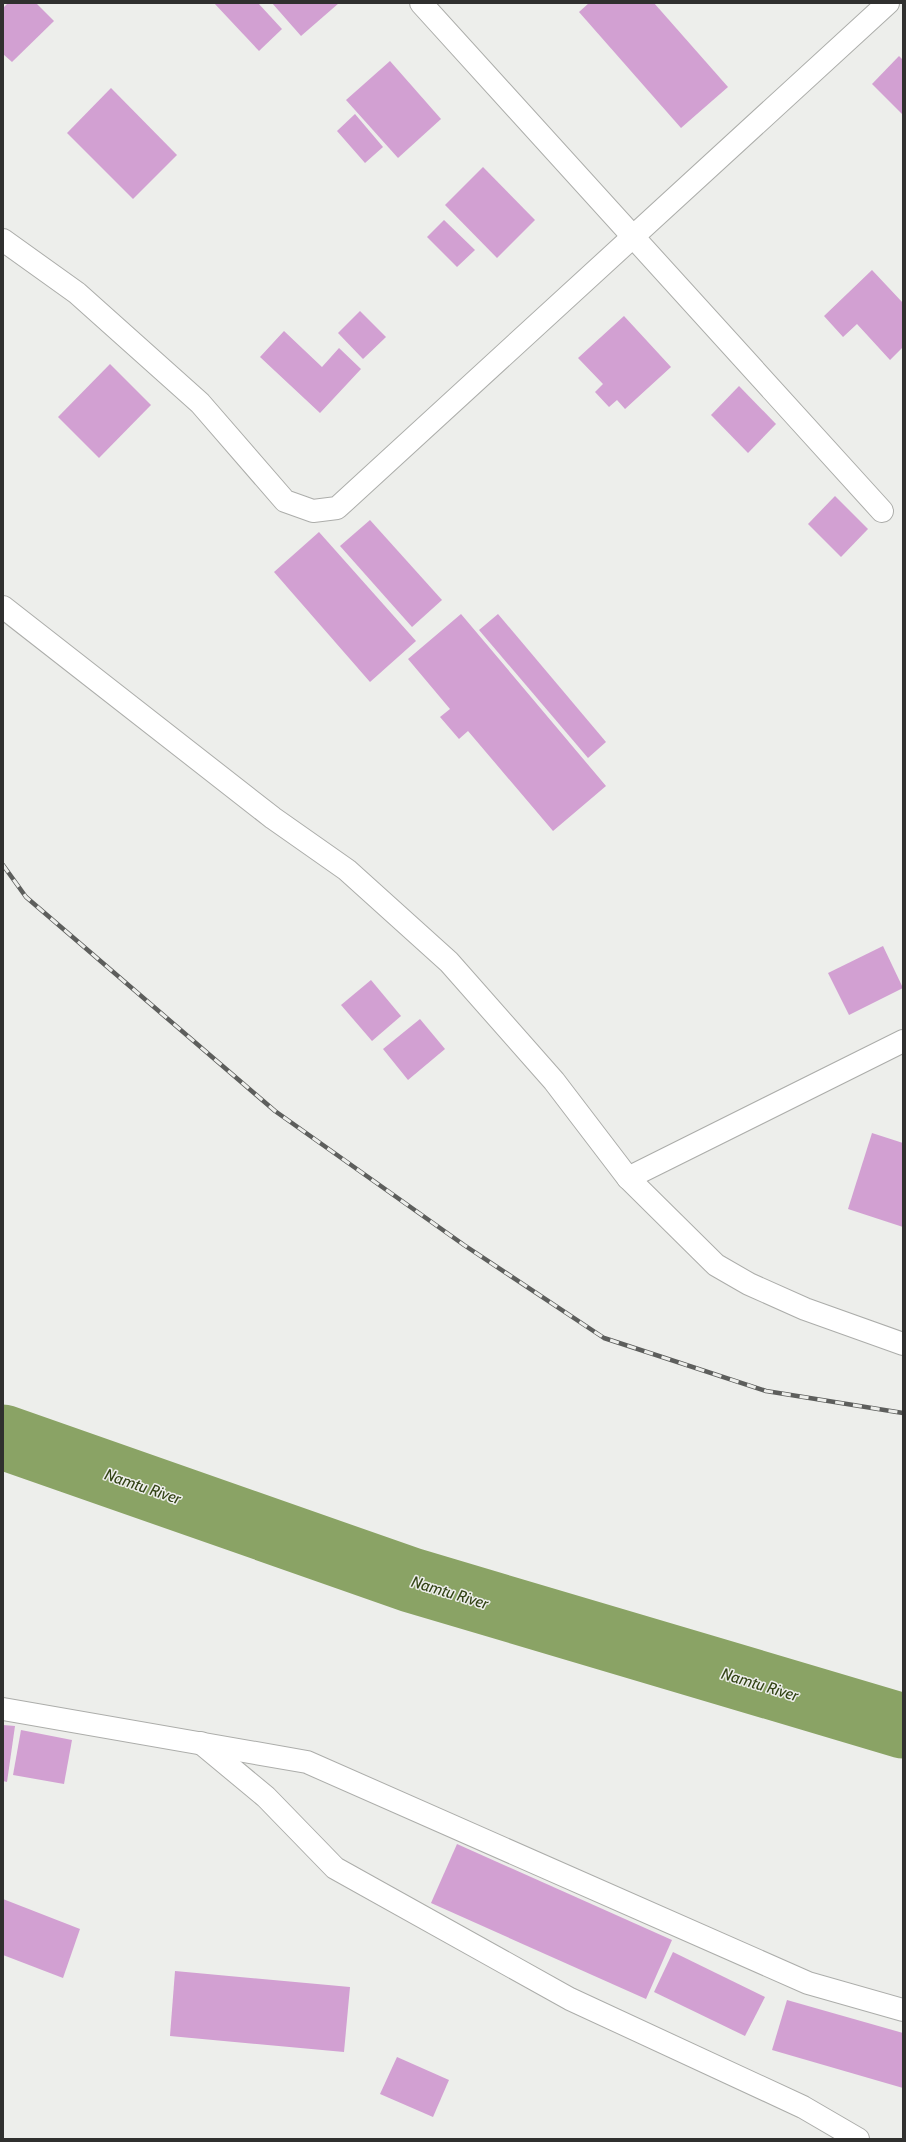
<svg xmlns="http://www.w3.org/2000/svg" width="906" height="2142" font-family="Cabin,sans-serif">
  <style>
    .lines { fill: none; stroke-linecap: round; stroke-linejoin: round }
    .river { stroke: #8aa365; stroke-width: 65 }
    .building { fill: #d2a0d2 }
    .minor-casing { stroke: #acadaa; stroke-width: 24 }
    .minor { stroke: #fff; stroke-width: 22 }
    .rail-casing { stroke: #5d5e5c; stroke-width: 4.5 }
    .rail { stroke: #edeeeb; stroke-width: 3; stroke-dasharray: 9; stroke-linecap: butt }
    .labels { text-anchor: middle; stroke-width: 3; stroke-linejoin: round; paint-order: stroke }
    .water-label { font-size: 16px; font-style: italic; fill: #324315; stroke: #edeeeb }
  </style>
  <rect width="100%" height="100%" fill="#edeeeb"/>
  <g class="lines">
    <polyline class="river" points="3,1437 411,1580 903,1726"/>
  </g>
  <g class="building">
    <polygon points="8,3 36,3 54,21 12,62 3,54 3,8"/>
    <polygon points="214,3 258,3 282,29 259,51"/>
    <polygon points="272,3 339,3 301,36"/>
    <polygon points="589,3 654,3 728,87 681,128 579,12"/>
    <polygon points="899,56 903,60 903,115 872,84"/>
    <polygon points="390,61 441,119 398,158 346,100"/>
    <polygon points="111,88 177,155 133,199 67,133"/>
    <polygon points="355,114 383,147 365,163 337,131"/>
    <polygon points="483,167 535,220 497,258 445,205"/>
    <polygon points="444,220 475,250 457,267 427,237"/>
    <polygon points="872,270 903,303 903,347 890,360 857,324 843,337 824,316"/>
    <polygon points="360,311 386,337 363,359 338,333"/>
    <polygon points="624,316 671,367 625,409 617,400 609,407 595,392 603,384 578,358"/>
    <polygon points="284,331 322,367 339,348 361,369 320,413 260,357"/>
    <polygon points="110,364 151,405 99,458 58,417"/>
    <polygon points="739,386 776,424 748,453 711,415"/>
    <polygon points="835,496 868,529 841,557 808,524"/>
    <polygon points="370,520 442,600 412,627 340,546"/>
    <polygon points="319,532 416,641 370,682 274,572"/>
    <polygon points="461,614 606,786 553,831 468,731 459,739 440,717 450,709 408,659"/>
    <polygon points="498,614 606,742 588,758 479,630"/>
    <polygon points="883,946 903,988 849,1015 828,973"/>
    <polygon points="371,980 401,1016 372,1041 341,1005"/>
    <polygon points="420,1019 445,1049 408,1080 383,1049"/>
    <polygon points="872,1133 903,1143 903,1227 848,1209"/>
    <polygon points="3,1725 15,1726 7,1782 3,1781"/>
    <polygon points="21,1730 72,1740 64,1784 13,1775"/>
    <polygon points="457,1844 672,1940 646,1999 431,1903"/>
    <polygon points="3,1899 80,1929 63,1978 3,1955"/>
    <polygon points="673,1952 765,1997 745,2036 654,1992"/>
    <polygon points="175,1971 350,1987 344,2052 170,2036"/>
    <polygon points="787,2000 903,2033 903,2088 772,2050"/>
    <polygon points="397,2057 449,2080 433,2117 380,2094"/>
  </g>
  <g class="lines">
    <g class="minor-casing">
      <g id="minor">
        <polyline points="421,3 882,511"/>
        <polyline points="3,240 77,293 200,403 285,501 313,511 337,508 888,3"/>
        <polyline points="3,607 273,818 347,870 449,962 554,1081 628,1178 716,1265 749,1284 805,1309 903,1344"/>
        <polyline points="628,1178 903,1041"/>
        <polyline points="3,1709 307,1762 808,1983 903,2010"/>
        <polyline points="201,1743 266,1797 335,1868 570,1999 803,2107 858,2139"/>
      </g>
    </g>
    <use href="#minor" class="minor"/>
    <g class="rail-casing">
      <polyline id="rail" points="3,865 26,897 275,1111 464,1245 604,1338 766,1391 903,1413"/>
    </g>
    <use href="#rail" class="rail"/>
  </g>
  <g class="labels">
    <g class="water-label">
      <text transform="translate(143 1486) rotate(19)" y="6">Namtu River</text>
      <text transform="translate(450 1592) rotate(17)" y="6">Namtu River</text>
      <text transform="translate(760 1684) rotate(17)" y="6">Namtu River</text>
    </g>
  </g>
  <rect width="906" height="2142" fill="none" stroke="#30302f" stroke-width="8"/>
</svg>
